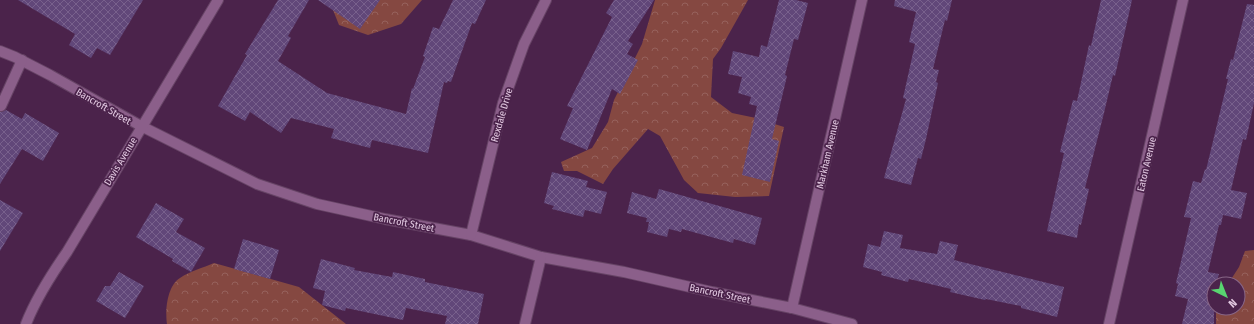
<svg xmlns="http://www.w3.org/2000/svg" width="1254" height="324" font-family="'Fira Sans Condensed',sans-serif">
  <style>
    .forest { fill: url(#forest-crowns) }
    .building { fill: url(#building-cross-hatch) }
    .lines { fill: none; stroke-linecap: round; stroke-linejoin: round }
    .minor-casing { stroke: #664365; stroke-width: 12 }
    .minor { stroke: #8b5f8a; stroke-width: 10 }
    .labels { text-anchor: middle; stroke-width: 3.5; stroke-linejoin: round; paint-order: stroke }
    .street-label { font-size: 10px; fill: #e3cae2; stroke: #4b234b }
  </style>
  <defs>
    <pattern id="forest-crowns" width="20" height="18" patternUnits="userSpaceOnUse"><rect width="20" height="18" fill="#854841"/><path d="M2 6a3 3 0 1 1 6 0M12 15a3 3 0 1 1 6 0" fill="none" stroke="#96615c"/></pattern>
    <pattern id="building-cross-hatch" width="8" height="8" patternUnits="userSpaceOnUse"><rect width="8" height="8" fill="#614779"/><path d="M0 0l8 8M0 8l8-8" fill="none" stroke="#78608c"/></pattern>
  </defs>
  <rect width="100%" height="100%" fill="#4b234b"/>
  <g class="forest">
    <polygon points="335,0 422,0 401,24 368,35 339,25 331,5"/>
    <polygon points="655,0 748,0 721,48 713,59 711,97 732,113 756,118 784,127 769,196 735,197 698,193 684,180 660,136 648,129 613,169 603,184 577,171 564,171 561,162 592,148 608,122 614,100 642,44"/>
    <polygon points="1254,250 1254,324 1216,324 1216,308 1238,308 1238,284 1228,284 1239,267 1245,251"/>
    <path d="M214 263 299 287 346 324H167C165 311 167 286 180 278 190 271 203 268 214 263Z"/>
  </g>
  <g class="building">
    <polygon points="18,0 143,0 110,55 97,48 91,58 69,45 75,34"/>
    <polygon points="278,0 309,0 288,36 291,38 278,61 327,93 406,114 412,88 413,89 425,57 423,56 433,27 439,29 453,0 486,0 475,24 472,23 451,82 448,81 447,83 444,82 428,153 372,140 370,148 331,138 334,129 291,118 281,133 250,112 245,121 218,106 247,55 245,54"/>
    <polygon points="318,0 380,0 360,29"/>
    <polygon points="614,0 654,0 628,41 633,44 627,54 638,60 620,94 612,89 587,150 560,139 573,108 567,106 612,17 606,13"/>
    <polygon points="779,0 796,0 808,3 798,40 794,39 785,75 787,76 772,139 779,141 770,182 742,175 757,106 749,104 751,97 738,93 742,77 728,74 733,51 759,57 761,45 767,47"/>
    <polygon points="895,0 952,0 947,21 945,20 933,69 939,70 936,82 938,83 926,139 921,159 918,158 911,185 884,178 906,99 903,98 915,44 909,42 916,12 894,6"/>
    <polygon points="1101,0 1132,0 1115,76 1113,75 1104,113 1085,188 1089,189 1081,225 1079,224 1077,238 1047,231 1064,153 1060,152 1073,100 1077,101 1089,45 1091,46"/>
    <polygon points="1247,4 1254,5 1254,103 1246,140 1243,139 1231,190 1247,193 1241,219 1223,215 1221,225 1219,225 1208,272 1219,274 1216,284 1214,284 1214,324 1182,324 1188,299 1175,296 1178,284 1176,283 1191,218 1184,217 1193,181 1201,183 1205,169 1206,170 1228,79 1226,79 1231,59 1233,60"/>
    <polygon points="6,110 22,119 25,113 59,133 43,161 22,149 0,184 0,112 4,111"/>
    <polygon points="552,172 588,181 586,187 607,192 601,214 585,210 583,217 552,209 554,206 544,203"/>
    <polygon points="659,189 762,218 755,245 734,239 733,243 682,229 681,232 669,229 667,237 647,232 649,222 646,222 647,218 627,213 632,192 656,199"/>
    <polygon points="0,200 23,213 0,251"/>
    <polygon points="156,203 184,219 176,232 205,248 191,272 172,261 173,259 136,237"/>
    <polygon points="884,231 903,235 900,248 937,254 940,241 958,245 954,260 1064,287 1057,317 1021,308 1021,306 986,299 985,300 950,292 951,289 909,279 908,282 881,275 882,272 863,267 868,244 880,247"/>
    <polygon points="243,239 279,250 270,279 234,269"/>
    <polygon points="321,259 355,268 354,270 392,277 393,272 425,279 425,282 484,294 478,324 445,324 447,316 406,308 403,320 346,308 345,311 322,305 325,291 313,288"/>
    <polygon points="119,272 144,286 125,318 96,301 105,286 110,286"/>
  </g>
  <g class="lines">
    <g class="minor-casing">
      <g id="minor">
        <polyline points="0,51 15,57 50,75 141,126 257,184 317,204 385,219 471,235 541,257 624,272 712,292 792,308 852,324"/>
        <polyline points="1,106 22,60"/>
        <polyline points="471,235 503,103 524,44 546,0"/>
        <polyline points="792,308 862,0"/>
        <path d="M26 324C36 298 51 275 67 252L218 0"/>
        <polyline points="525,324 541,257"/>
        <polyline points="1109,324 1183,0"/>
      </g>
    </g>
    <use href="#minor" class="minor"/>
  </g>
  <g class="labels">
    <g class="street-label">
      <text transform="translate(104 106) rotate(30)" y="4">Bancroft Street</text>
      <text transform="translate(501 115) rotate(-74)" y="4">Rexdale Drive</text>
      <text transform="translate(827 154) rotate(-77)" y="4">Markham Avenue</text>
      <text transform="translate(120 161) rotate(-59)" y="4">Davis Avenue</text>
      <text transform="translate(1146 164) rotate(-77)" y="4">Eaton Avenue</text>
      <text transform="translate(404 222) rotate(11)" y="4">Bancroft Street</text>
      <text transform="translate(720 293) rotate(12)" y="4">Bancroft Street</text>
    </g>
  </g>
  <g transform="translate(1226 296) rotate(137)"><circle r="19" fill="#4b234b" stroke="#886687"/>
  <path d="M0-3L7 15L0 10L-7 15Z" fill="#58d570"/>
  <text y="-6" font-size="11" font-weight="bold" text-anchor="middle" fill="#e3cae2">N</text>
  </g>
</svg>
